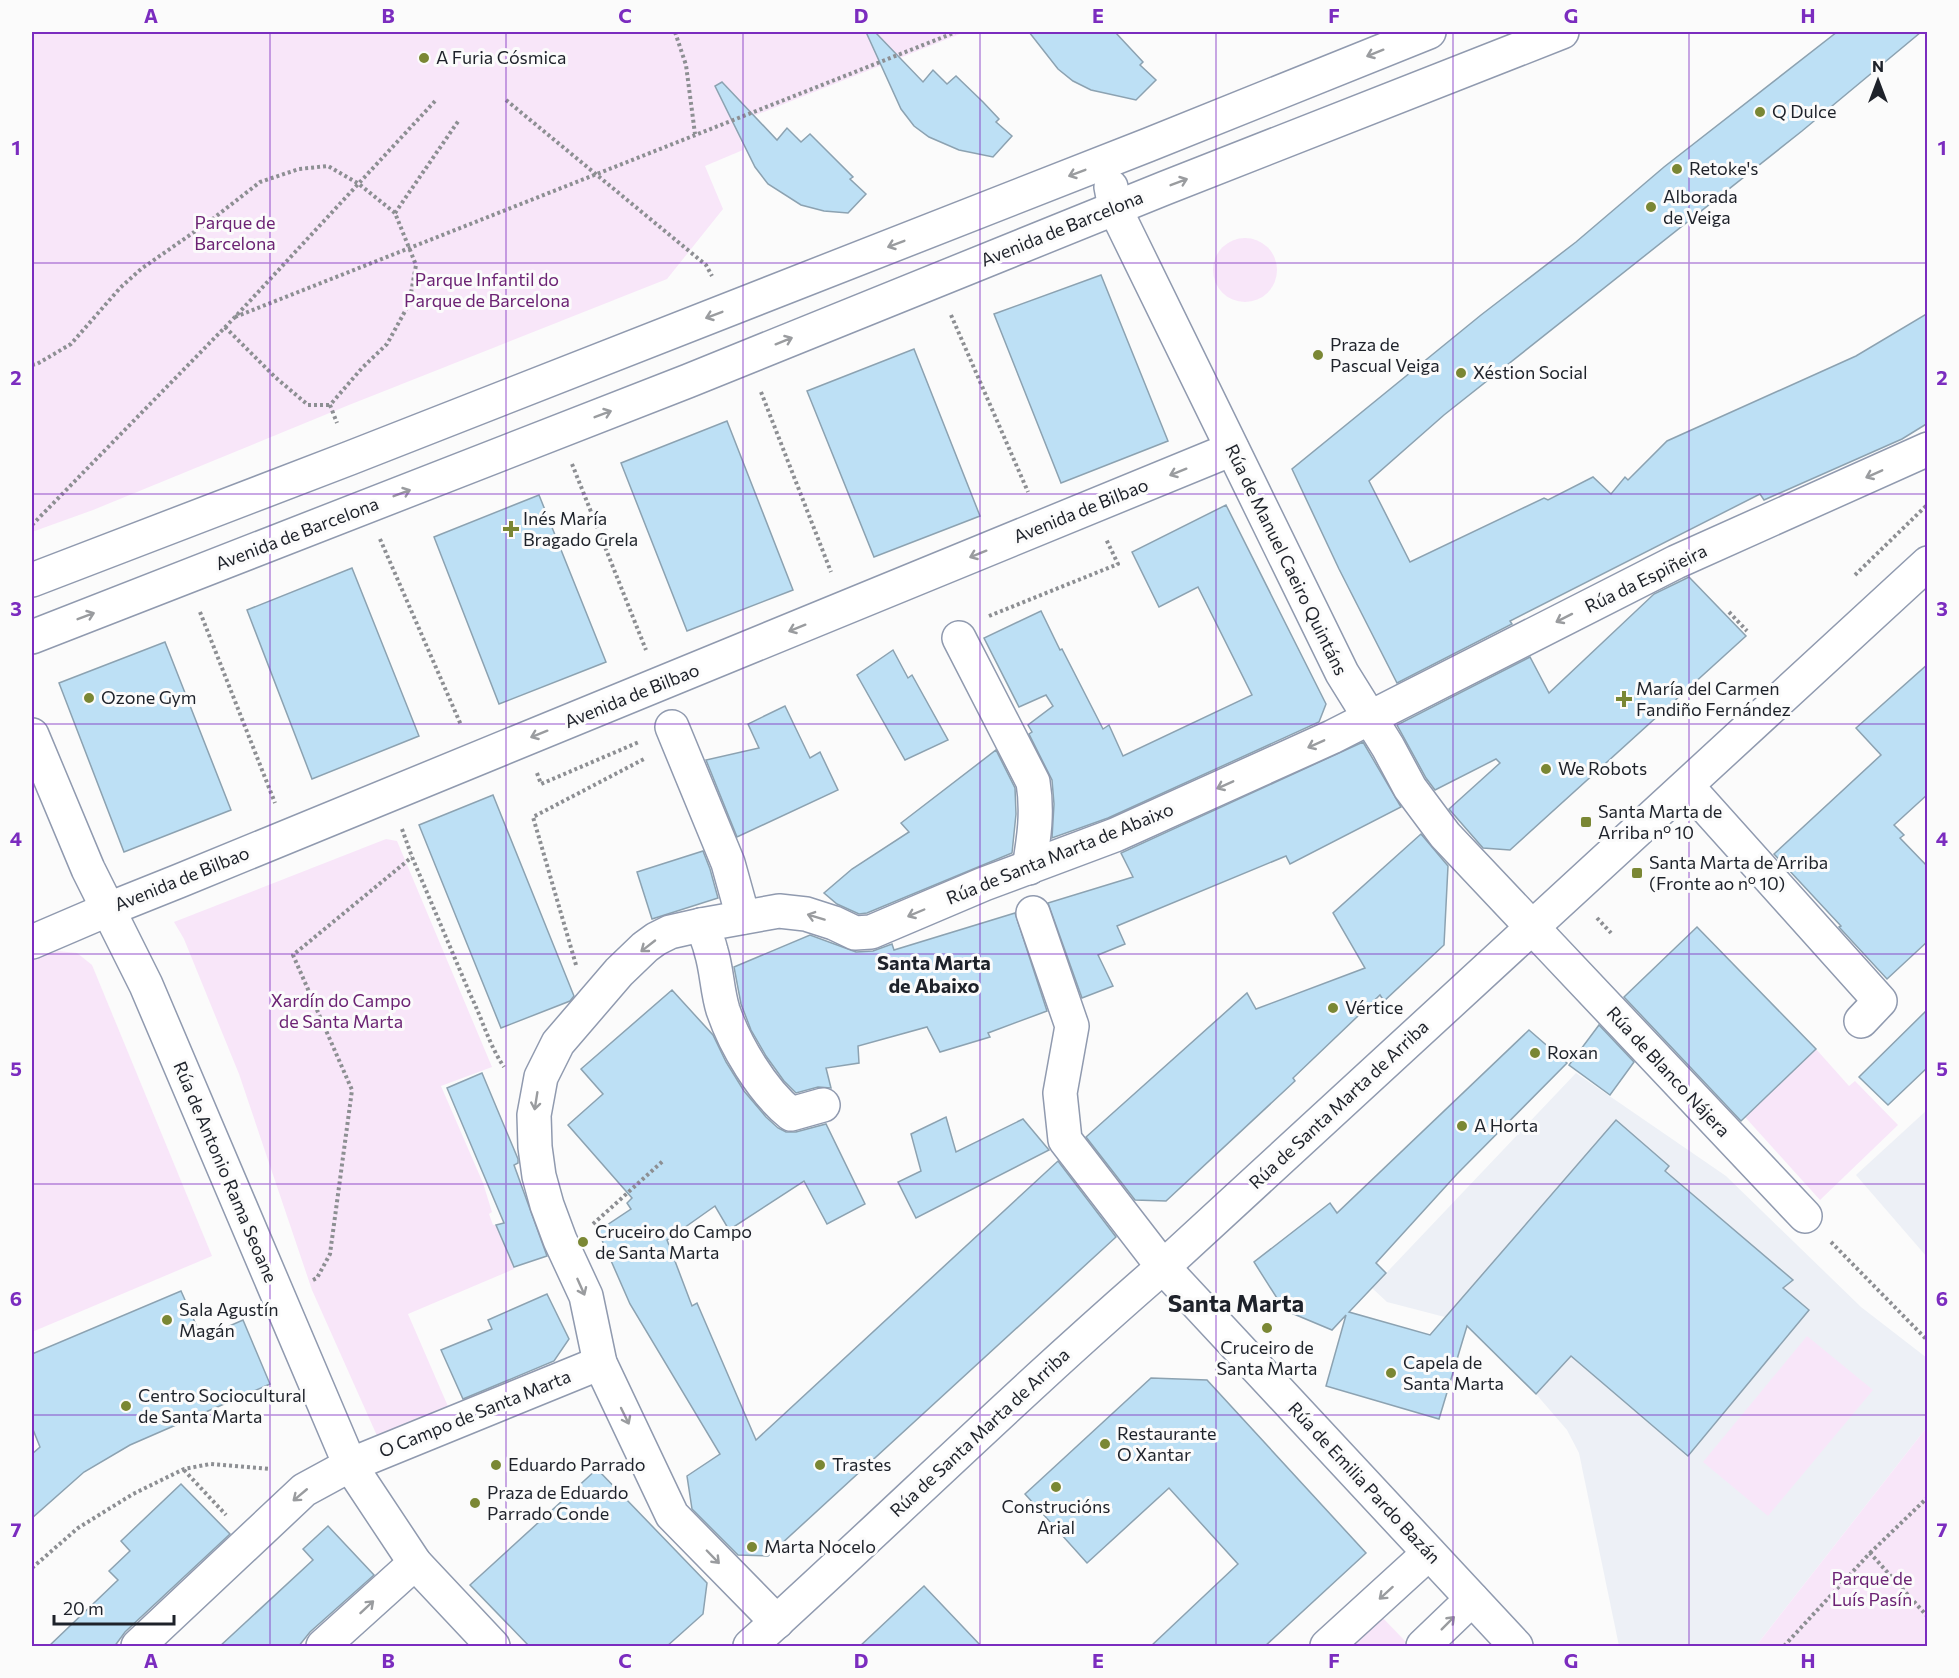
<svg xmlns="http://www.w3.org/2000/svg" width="1959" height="1678" font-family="Commissioner,sans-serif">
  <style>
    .built { fill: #edf0f6 }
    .green { fill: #f8e6f9 }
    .building { fill: #bde0f5; stroke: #8ca2b1; stroke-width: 1.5 }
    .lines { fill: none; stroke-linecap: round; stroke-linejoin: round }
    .minor-casing { stroke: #909aaf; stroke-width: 36 }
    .tertiary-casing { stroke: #909aaf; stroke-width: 36 }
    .path { stroke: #8d8f93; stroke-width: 4; stroke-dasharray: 3 3; stroke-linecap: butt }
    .minor { stroke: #fff; stroke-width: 33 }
    .tertiary { stroke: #fff; stroke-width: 33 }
    .oneway { stroke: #9a9c9f }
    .grid { fill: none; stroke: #7b2cbf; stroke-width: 1.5; stroke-opacity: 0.55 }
    .poi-dot { fill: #7a8734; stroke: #fbfbfb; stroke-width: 2 }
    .labels { text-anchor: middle; stroke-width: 6; stroke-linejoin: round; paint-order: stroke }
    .poi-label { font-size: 18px; fill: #1e222a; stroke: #fbfbfb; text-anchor: start }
    .park-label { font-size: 18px; fill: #6c2374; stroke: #fbfbfb }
    .street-label { font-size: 18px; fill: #1e222a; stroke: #fbfbfb }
    .neighbourhood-label { font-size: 20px; font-weight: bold; fill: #1e222a; stroke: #fbfbfb }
    .district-label { font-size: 24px; font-weight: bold; fill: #1e222a; stroke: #fbfbfb }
    .neatline { fill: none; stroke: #7b2cbf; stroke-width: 2 }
    .grid-label { font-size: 20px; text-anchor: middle; font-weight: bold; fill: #7b2cbf }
  </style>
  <rect width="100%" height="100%" fill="#fbfbfb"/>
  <g class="built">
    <polygon points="1576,1073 1726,1176 1861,1307 1927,1358 1927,1427 1756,1646 1619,1646 1579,1453 1567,1430 1536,1394 1464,1322 1387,1302 1372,1288"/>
    <polygon points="1927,1110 1927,1257 1856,1175"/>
  </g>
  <g class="green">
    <polygon points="32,32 965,32 736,123 743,150 705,166 723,209 667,279 349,405 93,510 32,532"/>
    <circle cx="1245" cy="270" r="32"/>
    <polygon points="386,839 397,841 492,1067 441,1086 483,1183 492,1212 489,1214 493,1225 496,1225 514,1269 408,1314 450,1411 378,1438 312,1290 239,1074 184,939 174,922"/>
    <polygon points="58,951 77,953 92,965 212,1256 32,1332 32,959"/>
    <polygon points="1816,1049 1849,1086 1855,1081 1898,1125 1820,1200 1745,1117"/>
    <polygon points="1807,1336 1873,1390 1768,1516 1703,1462"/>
    <polygon points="1927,1427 1927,1646 1756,1646"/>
    <polygon points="1378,1613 1406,1642 1401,1646 1342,1646"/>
  </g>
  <g class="building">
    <polygon points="866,32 875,32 923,82 933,70 947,84 956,76 983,102 999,119 996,122 1012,136 993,157 959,150 929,137 914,126 901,109"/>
    <polygon points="1029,32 1115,32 1143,62 1140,65 1156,80 1136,100 1091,90 1073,81 1058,69"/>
    <polygon points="1837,32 1921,32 1802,131 1444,415 1369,481 1410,562 1544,498 1548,500 1593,477 1611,494 1625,477 1628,480 1667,441 1856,356 1928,313 1928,423 1902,439 1764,500 1760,494 1510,621 1512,624 1397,683 1339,569 1292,469 1481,315 1576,242 1664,167"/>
    <polygon points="722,82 777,140 787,128 801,142 810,134 853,177 850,179 866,194 848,213 824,211 801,205 768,184 755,167 715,86"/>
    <polygon points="1101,275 1168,441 1061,483 994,314"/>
    <polygon points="914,349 980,516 874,557 807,391"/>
    <polygon points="727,421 793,590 687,631 621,463"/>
    <polygon points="539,495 606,662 499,704 434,537"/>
    <polygon points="1226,505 1326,704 1319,722 1108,818 1052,838 1054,804 1052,780 1029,734 1032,732 1028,725 1053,706 1046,695 1019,707 984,638 1041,611 1060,650 1062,649 1103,729 1109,725 1123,756 1252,695 1198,587 1159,607 1132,552"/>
    <polygon points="352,568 419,736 312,779 247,610"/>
    <polygon points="1689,577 1746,636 1510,850 1483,848 1449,809 1500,763 1496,759 1435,790 1426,778 1397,725 1530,657 1549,693 1654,594"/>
    <polygon points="165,642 231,810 124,852 59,683"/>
    <polygon points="893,650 908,678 912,675 948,740 905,760 857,675"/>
    <polygon points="1928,664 1928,794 1894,825 1904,835 1900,838 1928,867 1928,941 1887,979 1839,927 1841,926 1774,854 1881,755 1856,728"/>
    <polygon points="785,706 810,758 820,752 838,790 737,837 706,760 759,748 748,724"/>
    <polygon points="1363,742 1401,807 1290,864 1286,856 1117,926 1125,944 1098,955 1113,986 1082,998 1048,903 1133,877 1121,853"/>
    <polygon points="996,750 1015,788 1016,814 1012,853 867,913 859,914 837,904 824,893 852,869 909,832 901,823"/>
    <polygon points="493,795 574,996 570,1001 501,1028 419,825"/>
    <polygon points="1421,834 1448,866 1444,945 1384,1001 1380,995 1293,1078 1295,1081 1166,1201 1135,1200 1086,1137 1247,993 1256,1009 1365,968 1333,913"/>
    <polygon points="703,851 710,869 718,898 652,919 637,872"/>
    <polygon points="1015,913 1047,1011 988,1033 990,1037 940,1052 927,1027 858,1046 859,1063 826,1068 831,1088 818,1087 796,1093 784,1081 766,1056 751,1030 741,1004 734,967 810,935 856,952 873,951 892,944 894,950"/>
    <polygon points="1697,927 1816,1049 1741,1121 1624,997"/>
    <polygon points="672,990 713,1035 726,1062 744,1091 766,1117 778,1128 786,1132 796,1132 826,1124 865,1204 827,1224 804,1181 729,1230 715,1206 667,1240 692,1306 697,1303 756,1440 1058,1161 1116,1237 768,1556 738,1555 692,1509 687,1476 720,1454 630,1304 598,1231 631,1209 627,1203 632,1198 568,1125 603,1094 581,1069"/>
    <polygon points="1928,1009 1928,1067 1888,1105 1859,1077"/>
    <polygon points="1599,1025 1634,1062 1610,1095 1569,1065"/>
    <polygon points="1529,1030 1567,1063 1457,1174 1376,1263 1386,1273 1349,1312 1430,1335 1616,1120 1669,1166 1665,1171 1793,1280 1783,1288 1809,1310 1688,1456 1571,1356 1536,1394 1467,1326 1439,1419 1326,1386 1346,1315 1332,1330 1289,1312 1282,1306 1254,1262 1330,1203 1337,1213"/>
    <polygon points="482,1073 518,1159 518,1163 514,1165 547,1256 514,1267 496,1225 504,1223 447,1088"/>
    <polygon points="946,1117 956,1152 1023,1119 1049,1150 916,1218 898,1182 921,1171 911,1134"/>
    <polygon points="181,1291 202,1338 243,1320 270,1384 130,1445 84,1472 32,1518 32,1454 40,1447 32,1427 32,1354"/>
    <polygon points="547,1294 569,1339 554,1361 463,1399 441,1350 492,1329 488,1320"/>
    <polygon points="1151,1378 1207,1380 1366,1553 1264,1647 1150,1647 1238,1564 1169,1488 1087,1563 1025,1494"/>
    <polygon points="597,1469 707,1583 703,1614 666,1647 530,1647 470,1585"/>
    <polygon points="181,1484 230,1534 125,1632 114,1647 48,1647 118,1580 109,1571 130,1551 121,1541"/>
    <polygon points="328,1526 374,1575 310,1632 298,1647 219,1647 313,1560 303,1549"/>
    <polygon points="924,1586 982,1647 859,1647"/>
  </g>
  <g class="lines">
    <g class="minor-casing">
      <g id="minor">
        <polyline points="1111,187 1115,208 1122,223 1342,673 1388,747 1410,788 1445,835 1805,1216"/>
        <polyline points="32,580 350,458 1148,145 1429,32"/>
        <polyline points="32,637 688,381 1165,188 1562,32"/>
        <path d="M959 638 1033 782C1038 812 1034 838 1029 868"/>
        <polyline points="672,727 728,863 743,917"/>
        <polyline points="32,735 88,869 146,985 350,1465 415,1563 493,1646"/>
        <polyline points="1687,786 1880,1001 1861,1021"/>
        <polyline points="1033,913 1072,1026 1060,1093 1065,1140 1163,1267 1516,1646"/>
        <path d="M701 925C705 933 709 942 711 951 717 970 717 991 723 1010 735 1045 762 1091 791 1114L823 1105"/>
        <polyline points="32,942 109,909 179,881 1232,449"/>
        <polyline points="777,1622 672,1515 600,1363 586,1296 560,1240 547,1205 539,1176 535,1147 534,1115 541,1077 558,1043 619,972 645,947 656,939 670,932 701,925 779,911 806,914 834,923 855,933 871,932 984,884 1115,835 1332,737 1676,562 1928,449"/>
        <polyline points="138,1646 304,1490 350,1465 600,1363"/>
        <polyline points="323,1646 415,1563"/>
        <polyline points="1327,1646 1429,1553"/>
        <polyline points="1423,1646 1472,1599"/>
      </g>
    </g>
    <g class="tertiary-casing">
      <path id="tertiary" d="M750 1646C888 1521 1022 1389 1163 1267L1928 563"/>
    </g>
    <g class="path">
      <polyline points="675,32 686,65 695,134"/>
      <polyline points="506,100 706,265 712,276"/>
      <polyline points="395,213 459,120"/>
      <polyline points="951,315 1028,492"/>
      <polyline points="235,317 956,32"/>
      <polyline points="225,327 275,377 308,405 330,405"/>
      <polyline points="32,365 37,364 71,344 120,288 141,269 210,221 260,182 299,169 328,166 359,184 395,213 416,265 409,304 387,344 362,368 330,405 337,423"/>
      <polyline points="761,392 831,572"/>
      <polyline points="572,464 646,650"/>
      <polyline points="32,525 235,317 436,100"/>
      <polyline points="380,539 461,725"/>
      <polyline points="1855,575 1928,504"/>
      <polyline points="200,612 275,803"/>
      <polyline points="1729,612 1747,631"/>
      <polyline points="989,616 1118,564 1106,539"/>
      <polyline points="537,773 541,784 639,742"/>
      <path d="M402 829 412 857 470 994C482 1018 489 1045 504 1067"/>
      <polyline points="1597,918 1611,933"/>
      <polyline points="576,965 533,817 644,759"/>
      <polyline points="593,1224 664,1160"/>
      <polyline points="1831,1242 1928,1341"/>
      <polyline points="313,1280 317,1278 330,1254 352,1090 293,955 412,857"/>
      <polyline points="184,1470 226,1515"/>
      <polyline points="1870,1553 1928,1497"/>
      <polyline points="32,1568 78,1528 133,1494 184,1469 210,1464 270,1469"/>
      <polyline points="1784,1646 1870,1553 1928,1617"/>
    </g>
    <use href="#minor" class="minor"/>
    <use href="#tertiary" class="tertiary"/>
  </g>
  <defs><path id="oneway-shaft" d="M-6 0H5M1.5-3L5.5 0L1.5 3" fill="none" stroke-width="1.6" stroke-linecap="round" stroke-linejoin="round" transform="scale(1.5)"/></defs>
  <g class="oneway">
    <use href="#oneway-shaft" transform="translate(1375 53) rotate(158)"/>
    <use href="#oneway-shaft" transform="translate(1077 173) rotate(159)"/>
    <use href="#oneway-shaft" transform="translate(1179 182) rotate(-21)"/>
    <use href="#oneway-shaft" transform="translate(896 244) rotate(159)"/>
    <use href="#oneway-shaft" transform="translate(714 315) rotate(159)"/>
    <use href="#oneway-shaft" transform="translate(784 341) rotate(-22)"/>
    <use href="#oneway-shaft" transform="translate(603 414) rotate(-21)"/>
    <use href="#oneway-shaft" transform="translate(1178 472) rotate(158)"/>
    <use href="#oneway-shaft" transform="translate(1874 474) rotate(156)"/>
    <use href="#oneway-shaft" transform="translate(402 493) rotate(-21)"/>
    <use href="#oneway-shaft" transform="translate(978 554) rotate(158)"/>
    <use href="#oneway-shaft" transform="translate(86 616) rotate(-21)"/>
    <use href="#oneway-shaft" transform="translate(1564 618) rotate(153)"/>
    <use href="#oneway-shaft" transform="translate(797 628) rotate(158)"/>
    <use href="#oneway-shaft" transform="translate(539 734) rotate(158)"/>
    <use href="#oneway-shaft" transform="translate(1316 744) rotate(156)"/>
    <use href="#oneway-shaft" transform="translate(1225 785) rotate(156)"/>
    <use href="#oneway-shaft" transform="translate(916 913) rotate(157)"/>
    <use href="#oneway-shaft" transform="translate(816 917) rotate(-163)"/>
    <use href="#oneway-shaft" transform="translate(648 946) rotate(142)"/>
    <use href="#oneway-shaft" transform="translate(536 1101) rotate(99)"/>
    <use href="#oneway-shaft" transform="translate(581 1287) rotate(66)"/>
    <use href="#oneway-shaft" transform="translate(625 1416) rotate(64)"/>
    <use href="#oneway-shaft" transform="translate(300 1495) rotate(140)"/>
    <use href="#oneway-shaft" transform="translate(713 1557) rotate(46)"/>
    <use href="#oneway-shaft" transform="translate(1386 1593) rotate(138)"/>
    <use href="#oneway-shaft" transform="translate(367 1607) rotate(-43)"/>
    <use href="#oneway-shaft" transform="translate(1448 1623) rotate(-45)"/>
  </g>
  <path class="grid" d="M270 32V1646M506 32V1646M743 32V1646M980 32V1646M1216 32V1646M1453 32V1646M1689 32V1646M32 263H1928M32 494H1928M32 724H1928M32 954H1928M32 1184H1928M32 1415H1928"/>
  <g class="poi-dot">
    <circle cx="424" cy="58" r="6"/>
    <circle cx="1760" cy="112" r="6"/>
    <circle cx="1677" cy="169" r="6"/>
    <circle cx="1651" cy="207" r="6"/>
    <circle cx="1318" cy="355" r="6"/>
    <circle cx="1461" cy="373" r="6"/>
    <path d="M508 520h6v6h6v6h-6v6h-6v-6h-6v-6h6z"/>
    <circle cx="89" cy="698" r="6"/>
    <path d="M1621 690h6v6h6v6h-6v6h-6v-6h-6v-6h6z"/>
    <circle cx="1546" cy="769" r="6"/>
    <rect x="1580" y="816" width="12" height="12" rx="3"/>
    <rect x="1631" y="867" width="12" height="12" rx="3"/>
    <circle cx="1333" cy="1008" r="6"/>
    <circle cx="1535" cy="1053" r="6"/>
    <circle cx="1462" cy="1126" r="6"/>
    <circle cx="583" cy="1242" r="6"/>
    <circle cx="167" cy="1320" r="6"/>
    <circle cx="1267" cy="1328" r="6"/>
    <circle cx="1391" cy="1373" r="6"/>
    <circle cx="126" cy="1406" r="6"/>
    <circle cx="1105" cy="1444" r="6"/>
    <circle cx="496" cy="1465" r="6"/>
    <circle cx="820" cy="1465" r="6"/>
    <circle cx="1056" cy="1487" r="6"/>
    <circle cx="475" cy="1503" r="6"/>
    <circle cx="752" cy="1547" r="6"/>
  </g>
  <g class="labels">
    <g class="poi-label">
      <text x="436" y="64">A Furia Cósmica</text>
      <text x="1772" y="118">Q Dulce</text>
      <text x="1689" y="175">Retoke's</text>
      <text x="1663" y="203">Alborada<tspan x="1663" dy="21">de Veiga</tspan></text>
      <text x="1330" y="351">Praza de<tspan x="1330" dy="21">Pascual Veiga</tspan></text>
      <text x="1473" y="379">Xéstion Social</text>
      <text x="523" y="525">Inés María<tspan x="523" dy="21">Bragado Grela</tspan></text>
      <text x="1636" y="695">María del Carmen<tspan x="1636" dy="21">Fandiño Fernández</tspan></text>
      <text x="101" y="704">Ozone Gym</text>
      <text x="1558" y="775">We Robots</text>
      <text x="1598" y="818">Santa Marta de<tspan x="1598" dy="21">Arriba nº 10</tspan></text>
      <text x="1649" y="869">Santa Marta de Arriba<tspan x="1649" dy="21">(Fronte ao nº 10)</tspan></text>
      <text x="1345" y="1014">Vértice</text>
      <text x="1547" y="1059">Roxan</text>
      <text x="1474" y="1132">A Horta</text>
      <text x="595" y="1238">Cruceiro do Campo<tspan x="595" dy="21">de Santa Marta</tspan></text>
      <text x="179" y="1316">Sala Agustín<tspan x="179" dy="21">Magán</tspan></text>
      <text x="1267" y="1354" text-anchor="middle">Cruceiro de<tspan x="1267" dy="21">Santa Marta</tspan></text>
      <text x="1403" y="1369">Capela de<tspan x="1403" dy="21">Santa Marta</tspan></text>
      <text x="138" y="1402">Centro Sociocultural<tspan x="138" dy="21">de Santa Marta</tspan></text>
      <text x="1117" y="1440">Restaurante<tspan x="1117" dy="21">O Xantar</tspan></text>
      <text x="508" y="1471">Eduardo Parrado</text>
      <text x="832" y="1471">Trastes</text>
      <text x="487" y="1499">Praza de Eduardo<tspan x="487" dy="21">Parrado Conde</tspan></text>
      <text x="1056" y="1513" text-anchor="middle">Construcións<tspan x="1056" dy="21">Arial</tspan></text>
      <text x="764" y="1553">Marta Nocelo</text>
    </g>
    <g class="park-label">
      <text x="235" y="229">Parque de<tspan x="235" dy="21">Barcelona</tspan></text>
      <text x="487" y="286">Parque Infantil do<tspan x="487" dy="21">Parque de Barcelona</tspan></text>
      <text x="341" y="1007">Xardín do Campo<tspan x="341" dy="21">de Santa Marta</tspan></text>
      <text x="1872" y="1585">Parque de<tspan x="1872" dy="21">Luís Pasín</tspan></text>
    </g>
    <g class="street-label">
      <text transform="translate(1062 229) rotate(-22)" y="6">Avenida de Barcelona</text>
      <text transform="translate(1081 511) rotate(-22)" y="6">Avenida de Bilbao</text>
      <text transform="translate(297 534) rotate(-21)" y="6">Avenida de Barcelona</text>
      <text transform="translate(1286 560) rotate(64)" y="6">Rúa de Manuel Caeiro Quintáns</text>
      <text transform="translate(1646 579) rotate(-26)" y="6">Rúa da Espiñeira</text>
      <text transform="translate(632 696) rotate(-22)" y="6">Avenida de Bilbao</text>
      <text transform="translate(1060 854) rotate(-22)" y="6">Rúa de Santa Marta de Abaixo</text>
      <text transform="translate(182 879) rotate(-22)" y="6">Avenida de Bilbao</text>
      <text transform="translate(1668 1072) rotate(47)" y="6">Rúa de Blanco Nájera</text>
      <text transform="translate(1339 1105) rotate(-43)" y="6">Rúa de Santa Marta de Arriba</text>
      <text transform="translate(225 1172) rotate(67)" y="6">Rúa de Antonio Rama Seoane</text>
      <text transform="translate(475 1414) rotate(-22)" y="6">O Campo de Santa Marta</text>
      <text transform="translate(980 1433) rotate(-43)" y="6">Rúa de Santa Marta de Arriba</text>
      <text transform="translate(1364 1483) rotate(47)" y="6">Rúa de Emilia Pardo Bazán</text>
    </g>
    <g class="neighbourhood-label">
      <text x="934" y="970">Santa Marta<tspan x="934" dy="23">de Abaixo</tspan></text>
    </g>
    <g class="district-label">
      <text x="1236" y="1312">Santa Marta</text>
    </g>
  </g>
  <rect width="1959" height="1678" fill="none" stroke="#fbfbfb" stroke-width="66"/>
  <g transform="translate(1878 81)" stroke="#fbfbfb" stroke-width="4.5" paint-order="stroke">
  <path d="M0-4.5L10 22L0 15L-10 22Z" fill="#1e222a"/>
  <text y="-9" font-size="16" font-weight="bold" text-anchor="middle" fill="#1e222a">N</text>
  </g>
  <path d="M54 1615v9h120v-9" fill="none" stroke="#1e222a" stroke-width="3"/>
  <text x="63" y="1615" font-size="18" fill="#1e222a" stroke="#fbfbfb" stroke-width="4.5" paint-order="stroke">20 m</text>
  <rect x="33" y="33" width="1893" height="1612" class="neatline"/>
  <g class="grid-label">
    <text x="151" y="23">A</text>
    <text x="388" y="23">B</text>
    <text x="625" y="23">C</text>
    <text x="861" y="23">D</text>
    <text x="1098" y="23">E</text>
    <text x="1334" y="23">F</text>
    <text x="1571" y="23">G</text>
    <text x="1808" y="23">H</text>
    <text x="16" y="155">1</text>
    <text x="1942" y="155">1</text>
    <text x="16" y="385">2</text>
    <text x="1942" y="385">2</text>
    <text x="16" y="616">3</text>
    <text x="1942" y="616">3</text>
    <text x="16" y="846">4</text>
    <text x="1942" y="846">4</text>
    <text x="16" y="1076">5</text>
    <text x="1942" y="1076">5</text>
    <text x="16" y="1306">6</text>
    <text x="1942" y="1306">6</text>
    <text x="16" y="1537">7</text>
    <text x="1942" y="1537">7</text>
    <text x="151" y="1668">A</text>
    <text x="388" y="1668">B</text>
    <text x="625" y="1668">C</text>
    <text x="861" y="1668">D</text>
    <text x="1098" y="1668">E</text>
    <text x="1334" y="1668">F</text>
    <text x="1571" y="1668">G</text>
    <text x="1808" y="1668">H</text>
  </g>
</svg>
